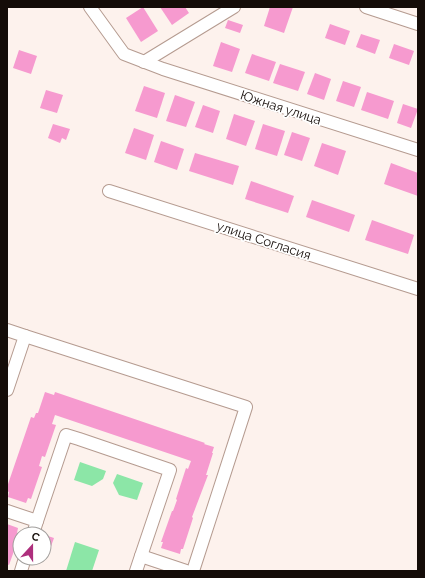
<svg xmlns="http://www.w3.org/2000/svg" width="425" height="578" font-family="Raleway,sans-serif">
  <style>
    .green { fill: #8ce6a7 }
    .building { fill: #f69acf }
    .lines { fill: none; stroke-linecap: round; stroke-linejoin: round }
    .minor-casing { stroke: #b59b90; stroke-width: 14 }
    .minor { stroke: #fff; stroke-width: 12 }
    .labels { text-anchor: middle; stroke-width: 3.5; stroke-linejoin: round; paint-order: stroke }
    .street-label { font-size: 13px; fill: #140c08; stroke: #fff }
  </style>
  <rect width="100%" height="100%" fill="#fdf2ed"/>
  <g class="green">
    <polygon points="80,462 106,471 103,479 92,486 74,480"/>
    <polygon points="117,474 143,483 137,500 119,495 113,483"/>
    <polygon points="75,542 99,550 92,571 66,571"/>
  </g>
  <g class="building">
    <polygon points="143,7 158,31 141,42 126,18"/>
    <polygon points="160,7 185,7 189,13 172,25"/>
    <polygon points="270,7 293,7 284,33 264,26"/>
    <polygon points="228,20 243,25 240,33 225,28"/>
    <polygon points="330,24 350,31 345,45 325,38"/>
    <polygon points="361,34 380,40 375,54 356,47"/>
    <polygon points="221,42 240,49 232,72 213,66"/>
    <polygon points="394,44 414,51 409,65 389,58"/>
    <polygon points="19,50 37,56 31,74 13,68"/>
    <polygon points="252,54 276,62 269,81 245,73"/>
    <polygon points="280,64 305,72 298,91 273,83"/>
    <polygon points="315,73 331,79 324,100 307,94"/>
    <polygon points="343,81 361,87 354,107 336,101"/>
    <polygon points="144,86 165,93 157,118 135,111"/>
    <polygon points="46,90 63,95 57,113 40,108"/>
    <polygon points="367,92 394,101 388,119 361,110"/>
    <polygon points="175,95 195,102 186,127 166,121"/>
    <polygon points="403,104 418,109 411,128 397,123"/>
    <polygon points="203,105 220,111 213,133 195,127"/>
    <polygon points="234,114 255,121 246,146 226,139"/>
    <polygon points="53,124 70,129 66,140 62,138 60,143 48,138"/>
    <polygon points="263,124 285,131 277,156 255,149"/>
    <polygon points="134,128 154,135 146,160 125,153"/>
    <polygon points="292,132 310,138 302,161 284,155"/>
    <polygon points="161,141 184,149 177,170 154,162"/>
    <polygon points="322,143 346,151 338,175 314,166"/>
    <polygon points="195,153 239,166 233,185 189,171"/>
    <polygon points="391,163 418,173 418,196 384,184"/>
    <polygon points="251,181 294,196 288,213 245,199"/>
    <polygon points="312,200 355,215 349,232 306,217"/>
    <polygon points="372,220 414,235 408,254 365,240"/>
    <polygon points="45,392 54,395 55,392 205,443 204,444 214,447 212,453 213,453 206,475 208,475 192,517 193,518 183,549 181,549 180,554 161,548 163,542 161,542 172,511 173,511 177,500 176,499 186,468 188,469 191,461 58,416 55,415 52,424 56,425 45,457 42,456 39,466 42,467 31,499 28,498 26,503 8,497 9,492 7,491 7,487 31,417 34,418 36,413 38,413"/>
    <polygon points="7,524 18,528 17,533 20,534 9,565 7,564"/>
    <polygon points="48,536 54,538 49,552 44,550"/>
  </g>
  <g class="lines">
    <g class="minor-casing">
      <g id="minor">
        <polyline points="90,7 124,54 163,69 418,150"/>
        <polyline points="366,7 418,24"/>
        <polyline points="144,62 234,7"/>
        <polyline points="109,191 418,289"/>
        <polyline points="7,330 25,336 7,390"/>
        <polyline points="25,336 246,407 193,571"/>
        <polyline points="7,511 37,521 33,534"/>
        <polyline points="37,521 66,435 79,439 170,470 141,556"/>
        <polyline points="21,571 25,558"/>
        <polyline points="136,571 141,556 186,571"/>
      </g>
    </g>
    <use href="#minor" class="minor"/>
  </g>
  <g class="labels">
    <g class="street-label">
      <text transform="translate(281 107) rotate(18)" y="5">Южная улица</text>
      <text transform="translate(264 240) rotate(18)" y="5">улица Согласия</text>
    </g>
  </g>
  <rect width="425" height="578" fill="none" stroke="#140c08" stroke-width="16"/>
  <g transform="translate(32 546) rotate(21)"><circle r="19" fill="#ffffff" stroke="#a19e9c"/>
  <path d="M0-3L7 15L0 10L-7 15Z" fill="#ae2f7d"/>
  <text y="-6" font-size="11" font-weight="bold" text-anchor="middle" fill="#140c08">С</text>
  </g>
</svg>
